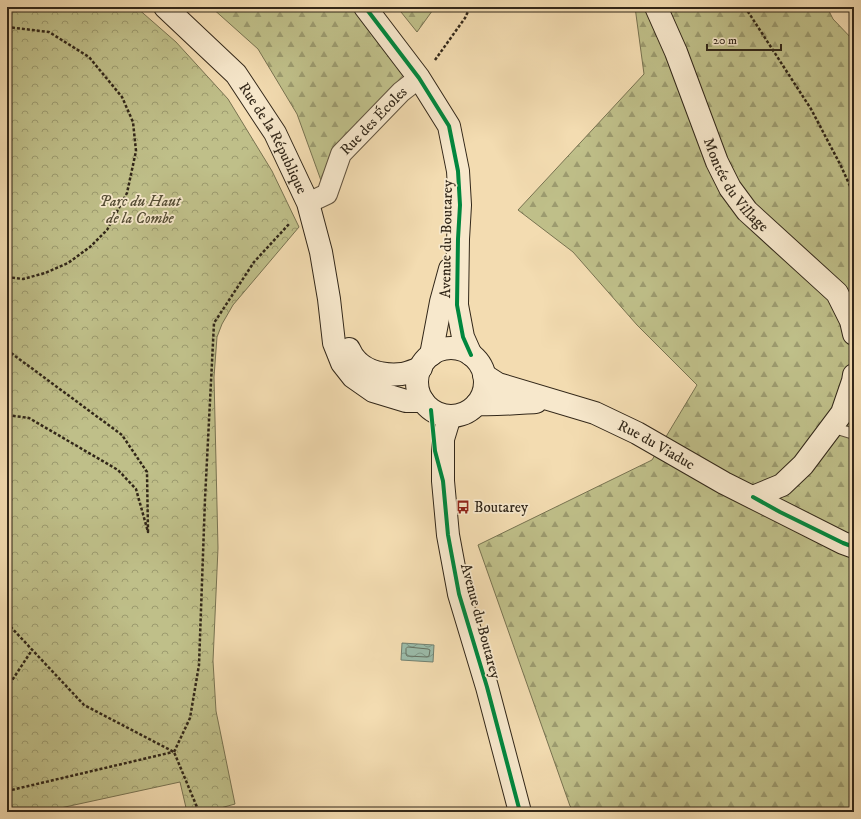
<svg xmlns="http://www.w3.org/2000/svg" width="861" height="819" font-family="'IM FELL DW Pica',serif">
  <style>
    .forest { fill: url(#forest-firs); stroke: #787351 }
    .park { fill: url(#park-crowns); stroke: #787351 }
    .water { fill: url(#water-waves); stroke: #718070 }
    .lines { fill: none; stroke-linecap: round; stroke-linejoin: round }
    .shore { stroke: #667262; stroke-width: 1 }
    .lane-casing { stroke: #62543f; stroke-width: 12 }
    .street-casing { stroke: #62543f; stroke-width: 22 }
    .secondary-casing { stroke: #322719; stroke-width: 24 }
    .path { stroke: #322719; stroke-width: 2.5; stroke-dasharray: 3 2; stroke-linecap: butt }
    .lane { stroke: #f7e8cc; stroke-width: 10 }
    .street { stroke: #f7e8cc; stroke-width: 20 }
    .secondary { stroke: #f7e8cc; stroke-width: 22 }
    .cycleway-casing { stroke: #f7e8cc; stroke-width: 6 }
    .cycleway { stroke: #00873e; stroke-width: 4 }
    .labels { text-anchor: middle; stroke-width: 3.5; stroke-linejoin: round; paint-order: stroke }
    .street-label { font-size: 15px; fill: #322719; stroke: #f7e8cc }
    .park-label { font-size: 15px; font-style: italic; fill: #554d35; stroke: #f7e8cc }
    .poi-label { font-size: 15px; fill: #322719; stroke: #f7e8cc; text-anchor: start }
  </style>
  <defs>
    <pattern id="forest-firs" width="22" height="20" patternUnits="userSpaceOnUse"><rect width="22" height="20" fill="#bfbf89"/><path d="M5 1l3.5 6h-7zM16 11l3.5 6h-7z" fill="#9c9b6f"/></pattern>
    <pattern id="park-crowns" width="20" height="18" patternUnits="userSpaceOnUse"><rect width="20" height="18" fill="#bfbf89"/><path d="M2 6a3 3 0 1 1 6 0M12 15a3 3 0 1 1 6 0" fill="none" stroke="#9c9b6f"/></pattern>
    <pattern id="water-waves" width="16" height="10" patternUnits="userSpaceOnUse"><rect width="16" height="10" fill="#9bbcaa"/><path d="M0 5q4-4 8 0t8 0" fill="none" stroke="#7f998a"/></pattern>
  </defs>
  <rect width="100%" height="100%" fill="#f3dcb1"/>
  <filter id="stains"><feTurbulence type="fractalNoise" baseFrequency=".005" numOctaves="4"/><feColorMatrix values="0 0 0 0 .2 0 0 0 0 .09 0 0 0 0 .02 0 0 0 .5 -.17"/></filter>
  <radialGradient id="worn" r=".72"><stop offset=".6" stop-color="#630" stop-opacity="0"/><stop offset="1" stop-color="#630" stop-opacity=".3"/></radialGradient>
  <g class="forest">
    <polygon points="211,7 358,7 406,72 335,151 323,186 297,114 258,49"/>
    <polygon points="397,7 435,7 417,32"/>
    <polygon points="635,7 827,7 833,19 854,41 854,812 576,812 570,806 478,545 652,460 697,385 637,325 573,252 518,210 644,74"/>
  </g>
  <polygon class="park" points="7,7 136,7 176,42 228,99 272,171 299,227 233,305 222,324 217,337 214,377 218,548 213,661 216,711 235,804 206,812 187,812 180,782 42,812 7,812"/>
  <polygon class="water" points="402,643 434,645 433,662 401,660"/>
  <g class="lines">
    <polygon class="shore" points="408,647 428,649 430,650 429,656 427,657 407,656 406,654 406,649"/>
    <g class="lane-casing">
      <polyline id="lane" points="831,427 854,434"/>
    </g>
    <g class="street-casing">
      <g id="street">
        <path id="s1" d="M308 203 327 194 341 154 401 92 419 78"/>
      </g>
    </g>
    <g class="secondary-casing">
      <g id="secondary">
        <path id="s2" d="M165 7 236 74 275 133 308 203 321 252 329 299 334 343 342 363 353 377 373 391 406 401H423"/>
        <polyline points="365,7 419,78 449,126 458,171 460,205 458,239 457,305 463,337 471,355"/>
        <path id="s3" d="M656 7 676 52 717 162 730 188 747 211 837 293 851 321 854 334"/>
        <circle cx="451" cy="382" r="34"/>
        <path d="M349 349C358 370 380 376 402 374 408 373 415 370 421 368"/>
        <polyline points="431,355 441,302 450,269"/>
        <path id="s4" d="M484 375 498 384 595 413 637 433 724 483 843 543 854 547"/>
        <path d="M477 404C497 405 517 403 536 402"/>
        <polyline points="450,416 443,439 443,481 448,535 459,594 487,687 520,812"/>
        <polyline points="753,497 782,485 803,465 842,413 853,381 854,375"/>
      </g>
    </g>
    <g class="path">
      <polyline points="745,7 811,109 841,166 854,195"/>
      <polyline points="7,27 49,32 89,57 122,97 133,122 136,151 127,193 107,230 90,247 68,263 45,273 23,279 7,277"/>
      <polyline points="435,60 465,18 470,7"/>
      <polyline points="7,350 122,435 147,472 148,532 136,489 118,470 29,418 7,415"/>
      <polyline points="7,623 84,705 174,752 199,812"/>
      <polyline points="7,688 32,650"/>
      <polyline points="174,752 190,718 199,665 205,499 214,323 254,262 290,223"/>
      <polyline points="7,791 173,752"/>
    </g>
    <use href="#lane" class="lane"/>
    <use href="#street" class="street"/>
    <use href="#secondary" class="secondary"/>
    <g class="cycleway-casing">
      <g id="cycleway">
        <polyline points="365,7 419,78 449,126 458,171 460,205 458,239 457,305 463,337 471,355"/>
        <polyline points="431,410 435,451 443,481 448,535 459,594 487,687 520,812"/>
        <polyline points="753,497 780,512 843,543 854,547"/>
      </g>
    </g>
    <use href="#cycleway" class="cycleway"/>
  </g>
  <defs>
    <g id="bus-bare" transform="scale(1.08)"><path d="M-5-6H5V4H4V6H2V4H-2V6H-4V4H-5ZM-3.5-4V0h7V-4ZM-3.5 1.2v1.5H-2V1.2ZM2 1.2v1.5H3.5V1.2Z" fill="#8f2418" stroke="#f7e8cc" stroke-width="2.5" paint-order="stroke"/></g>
  </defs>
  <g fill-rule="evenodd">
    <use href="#bus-bare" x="463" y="507"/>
  </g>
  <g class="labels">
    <g class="street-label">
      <text dy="5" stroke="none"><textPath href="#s1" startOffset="110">Rue des Écoles</textPath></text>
      <text dy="5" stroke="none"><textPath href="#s2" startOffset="172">Rue de la République</textPath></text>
      <text dy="5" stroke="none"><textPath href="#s3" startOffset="196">Montée du Village</textPath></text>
      <text transform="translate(446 239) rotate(-89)" y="5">Avenue du Boutarey</text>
      <text dy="5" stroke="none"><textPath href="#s4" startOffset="187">Rue du Viaduc</textPath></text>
      <text transform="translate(481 621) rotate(75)" y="5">Avenue du Boutarey</text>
    </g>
    <g class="park-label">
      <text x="140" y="206">Parc du Haut<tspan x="140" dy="17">de la Combe</tspan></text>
    </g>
    <g class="poi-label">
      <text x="474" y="512">Boutarey</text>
    </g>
  </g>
  <rect width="861" height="819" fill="none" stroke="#f3dcb1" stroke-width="24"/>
  <rect x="8" y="8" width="845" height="803" fill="none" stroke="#322719" stroke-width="2"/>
  <rect x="12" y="12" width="837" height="795" fill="none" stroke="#322719"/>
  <path d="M707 44v6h74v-6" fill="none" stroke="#322719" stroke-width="2"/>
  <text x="713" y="44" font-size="12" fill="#322719" stroke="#f7e8cc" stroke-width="3" paint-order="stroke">20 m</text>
  <rect width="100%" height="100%" filter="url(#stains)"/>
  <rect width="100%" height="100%" fill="url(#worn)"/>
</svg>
